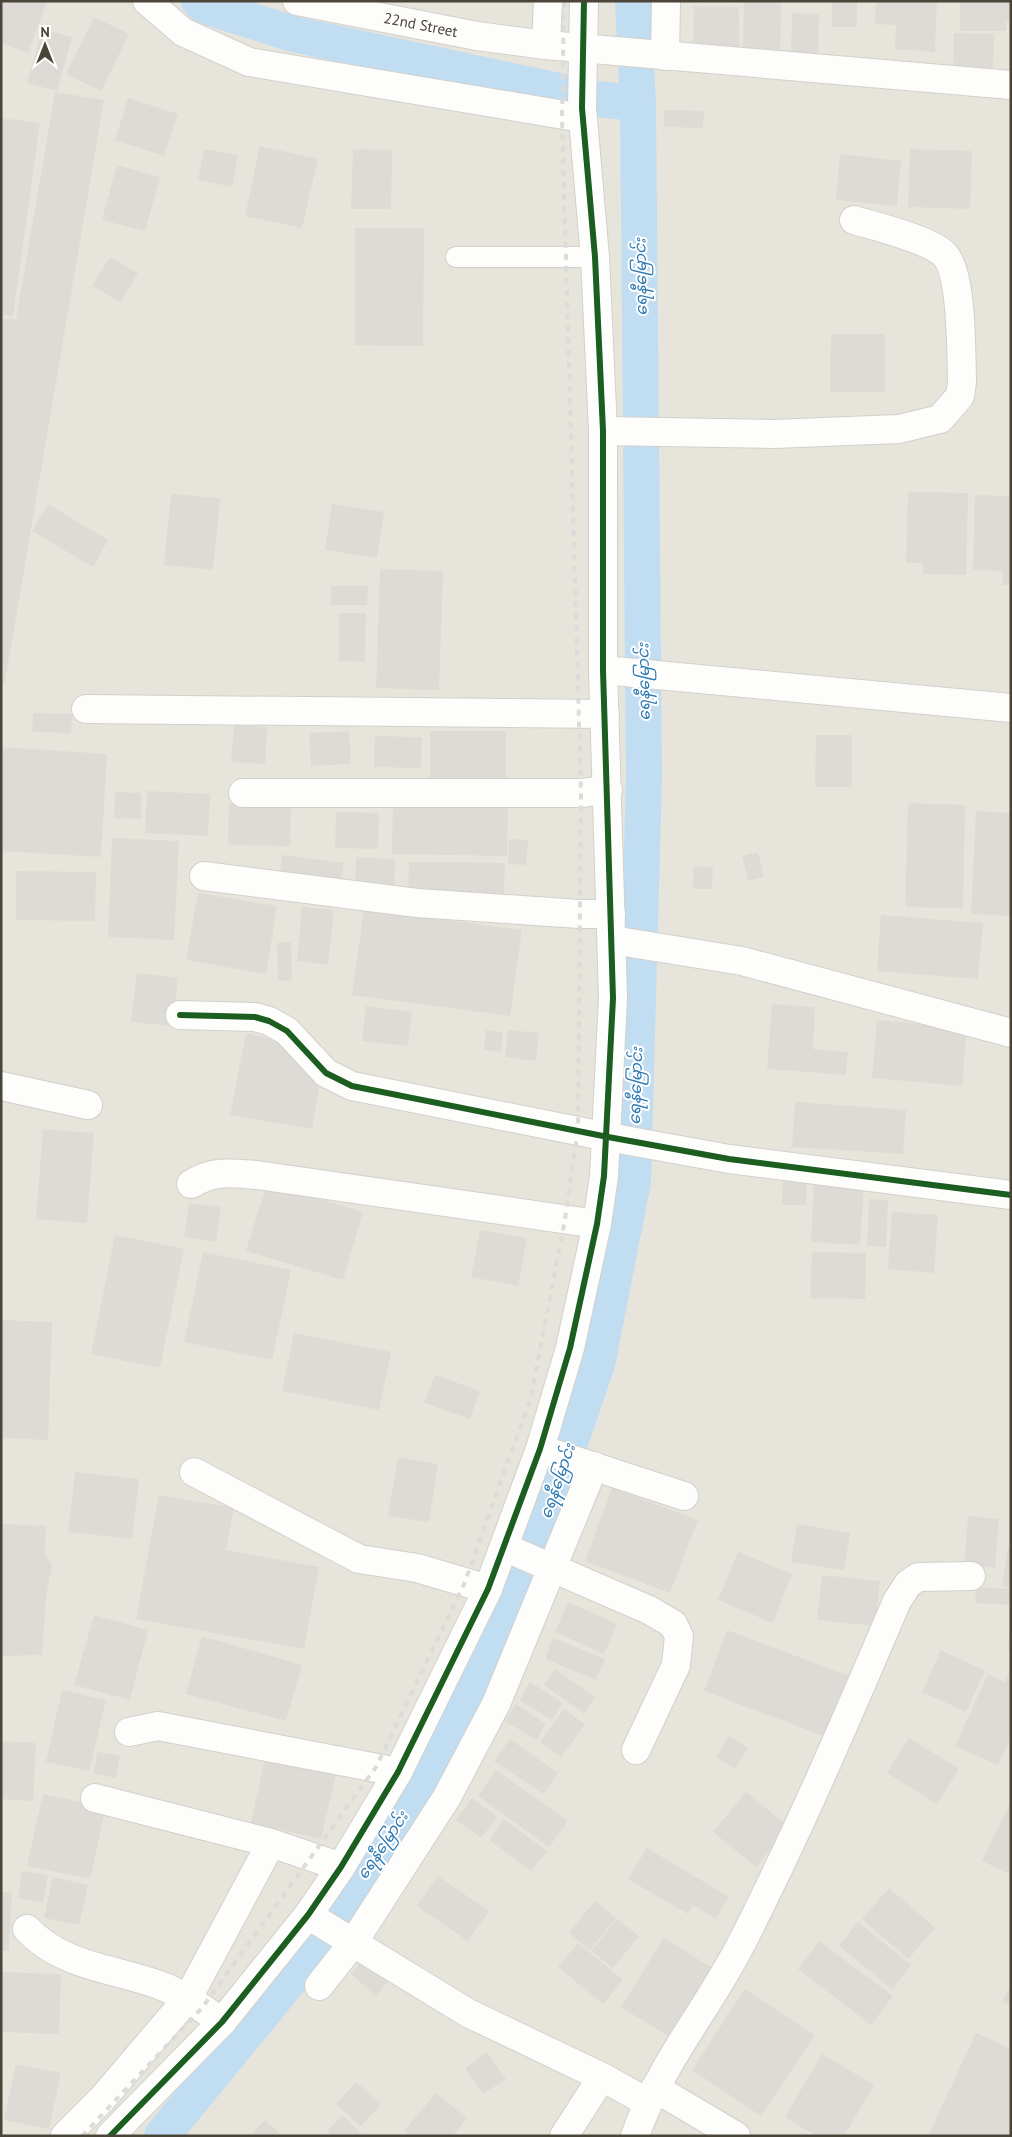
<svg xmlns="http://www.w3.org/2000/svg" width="1012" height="2137" font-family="'PT Sans','Noto Sans Myanmar',sans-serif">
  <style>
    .residential { fill: #e7e4dc }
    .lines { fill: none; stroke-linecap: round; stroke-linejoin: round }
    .canal { stroke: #c0ddf1; stroke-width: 36 }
    .building { fill: #dedbd6 }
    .lane-casing { stroke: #d2d0cb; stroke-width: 22 }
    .street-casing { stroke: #d2d0cb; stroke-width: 30 }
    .lane { stroke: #fdfdfc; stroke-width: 20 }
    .street { stroke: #fdfdfc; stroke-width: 28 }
    .rail { stroke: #dbdbda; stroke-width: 4; stroke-dasharray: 6 6; stroke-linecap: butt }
    .cycleway-casing { stroke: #fff; stroke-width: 9 }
    .cycleway { stroke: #1b5e20; stroke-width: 6 }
    .labels { text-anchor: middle; stroke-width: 4; stroke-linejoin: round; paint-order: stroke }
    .street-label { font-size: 15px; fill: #4b4439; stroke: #fff }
    .water-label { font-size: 16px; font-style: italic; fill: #2e7ab2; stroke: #fff }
  </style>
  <rect width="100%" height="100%" fill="#f4f2ee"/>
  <rect class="residential" x="1" y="1" width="1010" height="2135"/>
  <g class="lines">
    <g class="canal">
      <polyline points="199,1 205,6 293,34 596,99 638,103"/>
      <polyline points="162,2136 302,1965 443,1753 540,1530 597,1364 633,1182 644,776 638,103 633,1"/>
    </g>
  </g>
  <g class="building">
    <polygon points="1,1 47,1 28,53 1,43"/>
    <polygon points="744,1 781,1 780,62 743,62"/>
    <rect x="832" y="1" width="25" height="26"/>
    <polygon points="876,1 937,1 935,52 895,49 896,25 875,24"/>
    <polygon points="960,1 1011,1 1011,22 1006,22 1006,31 960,31"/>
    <polygon points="694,6 739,7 739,52 693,52"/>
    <polygon points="792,13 819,14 818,59 791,58"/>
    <polygon points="94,17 129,34 101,91 66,74"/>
    <polygon points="42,29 72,37 57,91 27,83"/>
    <polygon points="954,33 994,34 993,68 953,67"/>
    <polygon points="55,92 104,100 5,682 1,682 1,318 16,320"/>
    <polygon points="128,98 178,114 164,156 115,140"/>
    <polygon points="664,110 704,111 703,128 664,127"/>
    <polygon points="1,118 40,123 13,316 1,315"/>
    <polygon points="260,146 318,159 302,228 245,216"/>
    <polygon points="204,149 238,155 232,187 198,180"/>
    <polygon points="353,149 392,150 391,209 351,209"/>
    <polygon points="910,149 972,151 970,209 908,207"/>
    <polygon points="840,154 901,161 897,206 836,200"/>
    <polygon points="117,165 160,177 145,231 102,220"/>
    <polygon points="355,228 424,228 423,346 355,345"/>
    <polygon points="110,257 138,273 120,302 92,286"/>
    <polygon points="831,334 885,334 885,392 830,392"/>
    <polygon points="908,492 968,493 966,575 923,574 923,563 906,563"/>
    <polygon points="171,494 220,498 213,570 164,565"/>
    <polygon points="975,495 1011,496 1011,585 1002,585 1003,571 973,570"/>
    <polygon points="48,504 108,540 93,567 32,531"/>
    <polygon points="332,504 384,512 377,558 325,550"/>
    <polygon points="380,569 443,571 439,690 376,688"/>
    <polygon points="331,586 368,586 367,605 331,605"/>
    <polygon points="339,613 366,613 365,662 339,661"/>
    <polygon points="33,713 72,714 71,733 32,732"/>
    <polygon points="234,725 267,727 265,764 231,762"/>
    <polygon points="349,731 351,764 311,766 309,733"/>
    <rect x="430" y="731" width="76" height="48"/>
    <polygon points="816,735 852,735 852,787 815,787"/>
    <polygon points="375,736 422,737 421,768 374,767"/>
    <polygon points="1,747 107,754 101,857 1,851"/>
    <polygon points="147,791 210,794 208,836 145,833"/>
    <polygon points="115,792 141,793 141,819 114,818"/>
    <polygon points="393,798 508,799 507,856 392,854"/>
    <polygon points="908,803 965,805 963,908 905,907"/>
    <polygon points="229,804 291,805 290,846 228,845"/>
    <polygon points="976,811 1011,813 1011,916 971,914"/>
    <polygon points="336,812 379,813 378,849 335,848"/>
    <polygon points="112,838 179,841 174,940 108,937"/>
    <polygon points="509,839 528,840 526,865 508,864"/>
    <polygon points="758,852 764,877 748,881 742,856"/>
    <polygon points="282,855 344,863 340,889 279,880"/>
    <polygon points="356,857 395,859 394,890 355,889"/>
    <polygon points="409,862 505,863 504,897 408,896"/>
    <polygon points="694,866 713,867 712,889 693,889"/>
    <polygon points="16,871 96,872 95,921 16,920"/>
    <polygon points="198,893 277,906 266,974 186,960"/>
    <polygon points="302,907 334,910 328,965 297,961"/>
    <polygon points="364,909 522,930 510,1016 352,995"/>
    <polygon points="881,915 983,923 978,979 877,971"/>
    <polygon points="291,942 292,980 278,981 277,943"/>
    <polygon points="137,973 178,978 173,1026 131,1022"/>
    <polygon points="772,1004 815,1007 813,1049 848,1052 846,1075 767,1069"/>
    <polygon points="366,1006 412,1012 408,1046 362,1041"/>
    <polygon points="877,1020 967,1028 962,1086 872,1078"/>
    <polygon points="486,1030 503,1032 501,1052 484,1050"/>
    <polygon points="508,1030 539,1033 536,1061 505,1057"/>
    <polygon points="246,1033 289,1043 320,1082 312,1129 230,1115"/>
    <polygon points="795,1102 906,1110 903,1154 792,1147"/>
    <polygon points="43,1129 94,1133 87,1223 36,1219"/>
    <polygon points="783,1180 806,1180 806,1205 782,1205"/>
    <polygon points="267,1183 363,1212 343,1280 246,1251"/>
    <polygon points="814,1183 864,1186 860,1245 811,1242"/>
    <polygon points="869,1199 888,1200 886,1247 867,1246"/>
    <polygon points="189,1203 221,1207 216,1242 184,1237"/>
    <polygon points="892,1212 938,1215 934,1273 888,1269"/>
    <polygon points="480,1230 527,1238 518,1286 471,1277"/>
    <polygon points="115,1235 184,1249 160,1368 91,1354"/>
    <polygon points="203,1252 291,1270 272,1360 184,1342"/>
    <polygon points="812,1252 866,1253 865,1299 810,1298"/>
    <polygon points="1,1320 52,1322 48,1440 1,1438"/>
    <polygon points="294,1333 391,1352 379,1410 282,1391"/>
    <polygon points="435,1375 480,1391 470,1419 424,1403"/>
    <polygon points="398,1457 438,1464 429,1522 388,1516"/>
    <polygon points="75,1472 139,1479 132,1539 68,1532"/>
    <polygon points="612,1488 698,1520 670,1593 585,1561"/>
    <polygon points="159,1495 234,1508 226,1550 319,1567 304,1649 136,1619"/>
    <polygon points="968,1516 999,1519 995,1568 964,1565"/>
    <polygon points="1,1524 46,1526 45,1556 52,1565 46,1596 42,1655 1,1656"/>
    <polygon points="797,1524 850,1533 844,1570 791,1562"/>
    <polygon points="1008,1547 1011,1548 1011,1588 1002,1586"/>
    <polygon points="738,1552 792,1574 773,1623 718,1600"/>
    <polygon points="822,1575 880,1581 875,1626 817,1620"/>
    <polygon points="976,1587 1010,1589 1009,1605 975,1603"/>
    <polygon points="568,1602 617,1624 604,1654 555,1632"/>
    <polygon points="94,1615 148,1630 130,1700 74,1685"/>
    <polygon points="727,1630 852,1677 829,1738 704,1691"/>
    <polygon points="1009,1631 1011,1631 1011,1652 1008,1652"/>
    <polygon points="202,1636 302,1665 286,1721 186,1694"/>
    <polygon points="553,1638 605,1659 596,1680 545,1659"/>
    <polygon points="941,1650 985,1671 966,1712 922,1692"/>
    <polygon points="555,1669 595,1697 584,1713 544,1685"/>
    <polygon points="1011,1669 1011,1737 998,1765 955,1746 988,1674 1005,1682"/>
    <polygon points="530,1682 563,1703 552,1720 520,1700"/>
    <polygon points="62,1690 106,1700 89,1771 46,1762"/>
    <polygon points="516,1704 546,1724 536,1740 505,1721"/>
    <polygon points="564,1709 585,1724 561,1757 540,1742"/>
    <polygon points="729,1736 748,1748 735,1769 716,1757"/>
    <polygon points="909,1738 959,1769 937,1804 887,1773"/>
    <polygon points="510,1739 558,1773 543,1794 494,1761"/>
    <polygon points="1,1741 36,1743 33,1801 1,1799"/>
    <polygon points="97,1752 120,1756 116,1778 94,1774"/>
    <polygon points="265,1758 336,1774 321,1839 251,1823"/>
    <polygon points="496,1770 568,1821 549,1847 478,1796"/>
    <polygon points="746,1792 789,1827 756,1867 713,1832"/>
    <polygon points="43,1794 106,1807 90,1879 27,1866"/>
    <polygon points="472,1798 497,1817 481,1838 456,1820"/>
    <polygon points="1011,1801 1011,1875 982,1861"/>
    <polygon points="504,1819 547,1851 531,1871 489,1840"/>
    <polygon points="647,1848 729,1897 716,1919 693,1905 688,1914 628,1879"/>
    <polygon points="22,1871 48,1875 43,1903 18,1898"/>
    <polygon points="438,1876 489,1911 468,1941 417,1906"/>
    <polygon points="53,1877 88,1885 79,1925 44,1918"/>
    <polygon points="889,1888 935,1928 908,1959 862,1919"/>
    <polygon points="1,1892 12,1892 9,1951 1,1951"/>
    <polygon points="595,1901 616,1918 590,1950 569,1933"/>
    <polygon points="617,1919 639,1936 613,1968 591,1951"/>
    <polygon points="858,1922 911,1965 892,1989 839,1946"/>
    <polygon points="664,1938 717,1971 674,2040 621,2007"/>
    <polygon points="819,1941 893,1996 871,2025 798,1969"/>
    <polygon points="578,1943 623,1980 603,2004 558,1967"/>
    <polygon points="368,1954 393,1975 376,1996 351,1974"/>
    <polygon points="1,1972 61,1974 59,2034 1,2032"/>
    <polygon points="1011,1984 1011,2006 1002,2002"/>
    <polygon points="745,1989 815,2035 761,2116 692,2070"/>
    <polygon points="976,2033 1009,2048 1011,2044 1011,2136 928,2136"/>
    <polygon points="487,2052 506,2079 483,2094 465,2068"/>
    <polygon points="822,2054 874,2085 844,2136 816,2136 785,2117"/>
    <polygon points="16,2064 61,2073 49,2129 4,2120"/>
    <polygon points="356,2082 381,2104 361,2126 336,2104"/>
    <polygon points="436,2093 467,2118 452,2136 411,2136 404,2131"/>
    <polygon points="342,2115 362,2134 360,2136 332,2136 327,2131"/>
    <polygon points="265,2120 283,2136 250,2136"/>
  </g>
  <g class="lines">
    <g class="lane-casing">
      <polyline id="lane" points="456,257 595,257"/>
    </g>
    <g class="street-casing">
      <g id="street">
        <polyline points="147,1 183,32 249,62 582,118"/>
        <path id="s1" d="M297 1 477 36 546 45 1011 85"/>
        <polyline points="546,45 548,1"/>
        <polyline points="665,56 666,1"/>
        <path d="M603 431 773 434 899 429 940 419 960 396 962 382C961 354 963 273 944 254 928 239 877 227 854 220"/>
        <polyline points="603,670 1011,708"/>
        <polyline points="86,709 605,714"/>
        <polyline points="243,793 581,793 608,790"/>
        <polyline points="204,876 417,903 580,914 611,914"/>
        <polyline points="612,940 742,961 1011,1033"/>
        <polyline points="180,1015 255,1017 269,1021 287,1031 326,1073 352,1086 608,1137 729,1159 1011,1195"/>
        <polyline points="1,1086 88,1105"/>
        <path d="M191 1184C214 1170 231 1173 257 1175L597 1224"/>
        <polyline points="540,1449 684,1496"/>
        <polyline points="194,1472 359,1559 417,1568 488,1589"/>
        <polyline points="504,1547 649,1610 673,1624 679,1636 676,1665 636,1750"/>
        <polyline points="129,1732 158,1726 398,1772"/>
        <polyline points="95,1798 271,1843 341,1867"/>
        <polyline points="308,1915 468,2013 602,2077 647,2102"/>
        <path d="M27 1929C63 1967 113 1968 159 1985 182 1993 202 2008 222 2022"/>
        <polyline points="319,1986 353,1943 447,1797 496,1704 594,1466"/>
        <polyline points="655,2088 736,2136"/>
        <polyline points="65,2136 102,2099 188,1998 271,1843"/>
        <polyline points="110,2136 222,2022 308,1915 341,1867 398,1772 488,1589 540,1449 570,1348 597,1224 604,1176 613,998 603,670 603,431 595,257 582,108 584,1"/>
        <polyline points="564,2136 602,2077"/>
        <path d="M635 2136C660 2064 705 2013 739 1948 797 1835 847 1718 897 1601L908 1584 918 1577 971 1576"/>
      </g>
    </g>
    <use href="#lane" class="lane"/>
    <use href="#street" class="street"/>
    <polyline class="rail" points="82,2136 202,2008 376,1767 465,1582 531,1397 565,1219 578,1130 581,793 562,118 564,1"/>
    <g class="cycleway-casing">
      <g id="cycleway">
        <polyline points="180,1015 255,1017 269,1021 287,1031 326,1073 352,1086 608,1137 729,1159 1011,1195"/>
        <polyline points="110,2136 222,2022 308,1915 341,1867 398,1772 488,1589 540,1449 570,1348 597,1224 604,1176 613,998 603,670 603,431 595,257 582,108 584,1"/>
      </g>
    </g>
    <use href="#cycleway" class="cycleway"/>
  </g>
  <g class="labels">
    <g class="street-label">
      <text dy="5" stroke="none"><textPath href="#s1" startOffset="126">22nd Street</textPath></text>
    </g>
    <g class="water-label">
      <text transform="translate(640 277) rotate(-91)" y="6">ရေနီမြောင်း</text>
      <text transform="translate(643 682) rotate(-91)" y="6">ရေနီမြောင်း</text>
      <text transform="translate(635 1086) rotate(-88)" y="6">ရေနီမြောင်း</text>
      <text transform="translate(557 1481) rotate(-71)" y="6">ရေနီမြောင်း</text>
      <text transform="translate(382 1845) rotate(-56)" y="6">ရေနီမြောင်း</text>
    </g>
  </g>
  <rect width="1012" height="2137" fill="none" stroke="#4b4439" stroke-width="5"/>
  <g transform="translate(45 45)" stroke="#ffffff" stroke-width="4" paint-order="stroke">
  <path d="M0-4L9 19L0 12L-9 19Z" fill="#4b4439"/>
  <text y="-8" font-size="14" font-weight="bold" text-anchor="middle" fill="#4b4439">N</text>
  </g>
</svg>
